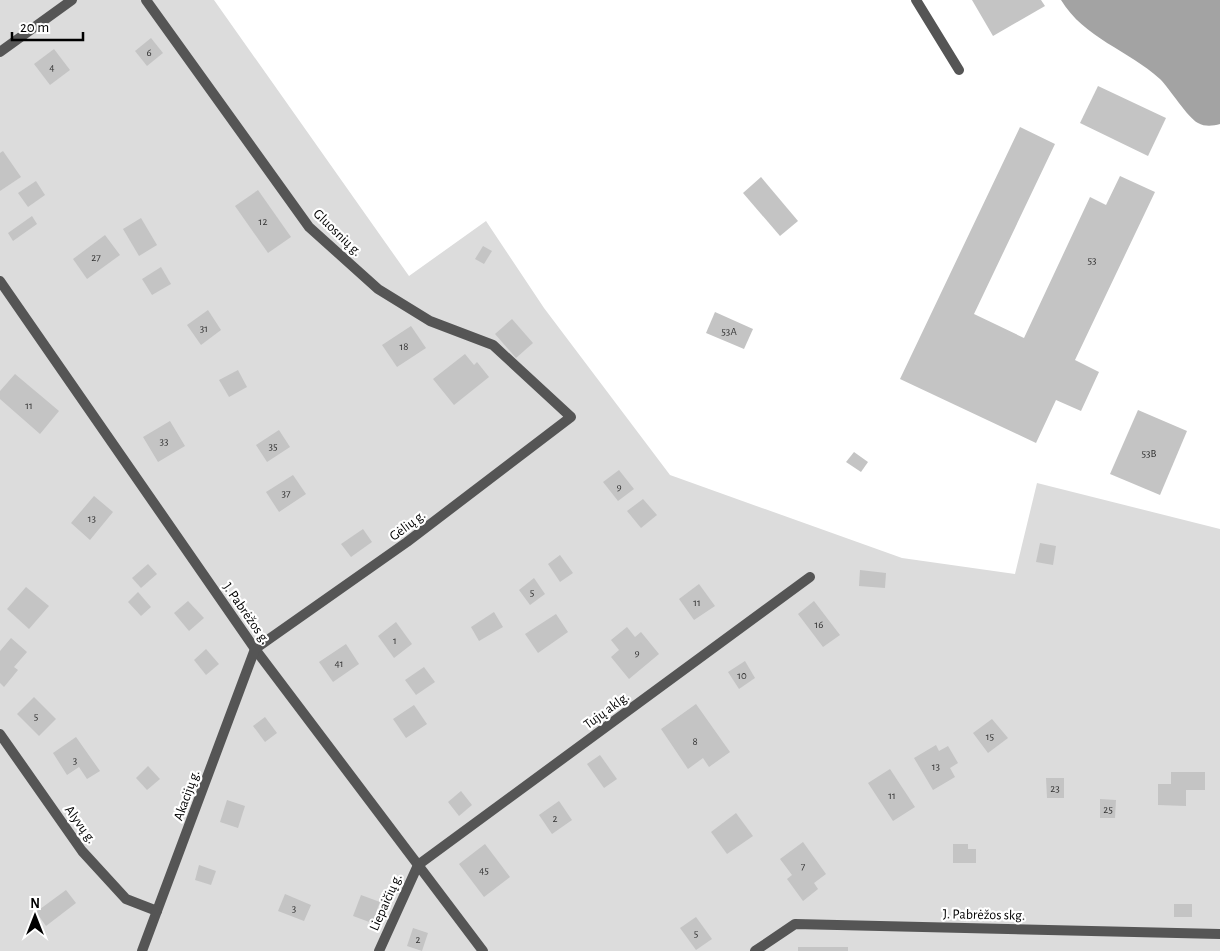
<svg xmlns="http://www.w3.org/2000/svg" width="1220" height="951" font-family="'Alegreya Sans',sans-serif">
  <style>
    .green { fill: #dcdcdc }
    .water { fill: #a3a3a3 }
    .building { fill: #c4c4c4 }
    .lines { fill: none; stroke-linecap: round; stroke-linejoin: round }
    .minor { stroke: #555; stroke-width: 10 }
    .labels { text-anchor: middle; stroke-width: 4.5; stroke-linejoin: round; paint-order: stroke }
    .number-label { font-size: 11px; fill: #313131 }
    .street-label { font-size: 14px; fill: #000; stroke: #fff }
  </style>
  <rect width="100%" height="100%" fill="#fff"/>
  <polygon class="green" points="0,0 214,0 409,276 486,221 544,308 670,475 902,558 1015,574 1037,483 1220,529 1220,951 0,951"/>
  <path class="water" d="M1061 0H1220V124C1213 126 1205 127 1198 123 1187 117 1170 89 1160 79 1128 50 1084 38 1061 0Z"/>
  <g class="building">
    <polygon points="972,0 1041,0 1045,6 993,36"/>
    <polygon points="151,38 163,53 147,66 135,51"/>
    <polygon points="54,49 70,70 50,85 34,64"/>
    <polygon points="1098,86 1166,118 1148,156 1080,123"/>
    <polygon points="1020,127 1055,144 974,314 1024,338 1090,197 1106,205 1120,176 1155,192 1075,360 1099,372 1081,411 1056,400 1036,443 900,379"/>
    <polygon points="3,151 21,177 0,191 0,153"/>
    <polygon points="761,177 798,221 780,236 743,193"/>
    <polygon points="36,181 45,195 28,207 18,193"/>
    <polygon points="258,190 291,237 268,253 235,206"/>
    <polygon points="32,216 37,224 13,241 8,233"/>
    <polygon points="141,218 157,245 139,256 123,229"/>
    <polygon points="105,235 120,255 87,279 73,259"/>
    <polygon points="483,246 492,251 484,264 475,259"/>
    <polygon points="161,267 171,284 152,295 142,279"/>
    <polygon points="208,310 221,330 201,345 187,325"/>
    <polygon points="715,312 753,329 744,349 706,333"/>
    <polygon points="512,319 533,343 516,358 495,334"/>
    <polygon points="411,326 426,348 397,367 382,345"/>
    <polygon points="465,354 474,365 477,362 489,377 454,405 433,379"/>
    <polygon points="238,370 247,387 229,397 219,380"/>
    <polygon points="15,374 59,411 40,434 0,399 0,391"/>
    <polygon points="1138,410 1187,431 1160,495 1110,474"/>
    <polygon points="170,421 185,446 158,462 143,437"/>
    <polygon points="279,430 290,447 267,462 256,445"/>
    <polygon points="854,452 868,462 861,472 846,462"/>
    <polygon points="619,470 634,489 618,501 603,482"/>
    <polygon points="293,475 306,494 279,512 266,492"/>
    <polygon points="94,496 113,512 90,540 71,523"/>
    <polygon points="643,499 657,515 641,528 627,511"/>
    <polygon points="363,529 372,542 351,557 341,544"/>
    <polygon points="1040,543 1056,546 1053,565 1036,562"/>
    <polygon points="560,555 573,573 560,582 548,564"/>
    <polygon points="148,564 157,574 141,588 132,578"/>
    <polygon points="860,570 886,573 885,588 859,586"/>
    <polygon points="534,578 545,594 530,605 519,590"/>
    <polygon points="699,584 715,606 694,620 679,599"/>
    <polygon points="26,587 49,606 29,629 7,609"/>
    <polygon points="138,592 151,607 141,616 128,602"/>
    <polygon points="188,601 204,618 189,631 174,613"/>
    <polygon points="814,601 840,635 823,647 798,614"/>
    <polygon points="494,612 503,627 479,641 471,627"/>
    <polygon points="556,614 568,632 538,653 525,634"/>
    <polygon points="396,622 412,644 394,658 378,636"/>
    <polygon points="627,627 635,637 641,632 659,654 629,679 611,657 619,650 611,640"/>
    <polygon points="11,638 27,652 14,667 18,670 4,687 0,683 0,651"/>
    <polygon points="346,644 359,664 333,682 319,662"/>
    <polygon points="206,649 219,664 206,675 194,660"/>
    <polygon points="745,661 755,678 739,689 728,672"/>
    <polygon points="424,667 435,682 416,695 405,680"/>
    <polygon points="34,697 56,719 39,736 17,714"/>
    <polygon points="696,704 730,752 709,767 703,758 688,769 661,729"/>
    <polygon points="414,705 427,724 406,738 393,719"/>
    <polygon points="265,717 277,733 265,742 253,726"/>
    <polygon points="992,719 1008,738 988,753 973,733"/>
    <polygon points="76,737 100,771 87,779 79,767 67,775 53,753"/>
    <polygon points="936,745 939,751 948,746 958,763 950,768 955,777 933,790 914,758"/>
    <polygon points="600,755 617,779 604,788 587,764"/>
    <polygon points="148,766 160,779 147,790 136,778"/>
    <polygon points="890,769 915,807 893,821 868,783"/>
    <polygon points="1171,772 1205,772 1205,790 1186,790 1186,806 1158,805 1158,784 1171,784"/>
    <polygon points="1046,778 1064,778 1064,798 1047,798"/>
    <polygon points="461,791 472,805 459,816 448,802"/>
    <polygon points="1100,799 1116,800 1115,818 1100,818"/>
    <polygon points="227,800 245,806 238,828 220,822"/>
    <polygon points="559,801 572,820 552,834 539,815"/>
    <polygon points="736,813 753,836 727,854 711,832"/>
    <polygon points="803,842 826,874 814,883 818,889 803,901 787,879 792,875 780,859"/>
    <polygon points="485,844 510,877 484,897 459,864"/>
    <polygon points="953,844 968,844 968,849 976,849 976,863 953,863"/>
    <polygon points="199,865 216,871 211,885 195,880"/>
    <polygon points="66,890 76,903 46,926 36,912"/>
    <polygon points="285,894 311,905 304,921 278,911"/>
    <polygon points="361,895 380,902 372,923 353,916"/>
    <rect x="1174" y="904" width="18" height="13"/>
    <polygon points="696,917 712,939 696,950 680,928"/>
    <polygon points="413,928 428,933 422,951 407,946"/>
    <rect x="798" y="947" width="50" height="4"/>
  </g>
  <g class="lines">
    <g class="minor">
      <polyline points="916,0 959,70"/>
      <polyline points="0,52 72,0"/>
      <polyline points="0,281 255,649 483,951"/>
      <polyline points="0,734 82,851 126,899 157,911"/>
      <polyline points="142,951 255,649 407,542 571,417 493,345 430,321 378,289 309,227 146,0"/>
      <polyline points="379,951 418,865 810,577"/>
      <polyline points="755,951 795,924 1220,934"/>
    </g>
  </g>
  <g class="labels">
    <g class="number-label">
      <text x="149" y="56">6</text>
      <text x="52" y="71">4</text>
      <text x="263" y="225">12</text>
      <text x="96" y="261">27</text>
      <text x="1092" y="264">53</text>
      <text x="204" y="332">31</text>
      <text x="729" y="335">53A</text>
      <text x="404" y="350">18</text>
      <text x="29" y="409">11</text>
      <text x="164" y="445">33</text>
      <text x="273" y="450">35</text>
      <text x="1149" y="457">53B</text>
      <text x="619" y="490">9</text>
      <text x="286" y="497">37</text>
      <text x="92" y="522">13</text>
      <text x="532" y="596">5</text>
      <text x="697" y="606">11</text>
      <text x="819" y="628">16</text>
      <text x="395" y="644">1</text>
      <text x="637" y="656">9</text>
      <text x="339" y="667">41</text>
      <text x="742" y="679">10</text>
      <text x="36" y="720">5</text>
      <text x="990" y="740">15</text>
      <text x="695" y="745">8</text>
      <text x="75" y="764">3</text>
      <text x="936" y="770">13</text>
      <text x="1055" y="792">23</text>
      <text x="892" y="799">11</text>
      <text x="1108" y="813">25</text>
      <text x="555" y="822">2</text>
      <text x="803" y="870">7</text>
      <text x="484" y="874">45</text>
      <text x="294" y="912">3</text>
      <text x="696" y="937">5</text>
      <text x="418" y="943">2</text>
    </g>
    <g class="street-label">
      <text transform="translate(338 232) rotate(44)" y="5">Gluosnių g.</text>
      <text transform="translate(407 525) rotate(-37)" y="5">Gėlių g.</text>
      <text transform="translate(247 613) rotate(55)" y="5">J. Pabrėžos g.</text>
      <text transform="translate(606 710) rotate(-36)" y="5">Tujų aklg.</text>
      <text transform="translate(186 795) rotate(-70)" y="5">Akacijų g.</text>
      <text transform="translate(81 824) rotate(54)" y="5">Alyvų g.</text>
      <text transform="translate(385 902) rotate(-66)" y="5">Liepaičių g.</text>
      <text transform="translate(984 914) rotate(1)" y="5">J. Pabrėžos skg.</text>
    </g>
  </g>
  <g transform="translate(35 916)" stroke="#ffffff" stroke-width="4" paint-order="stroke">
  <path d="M0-4L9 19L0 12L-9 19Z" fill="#000000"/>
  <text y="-8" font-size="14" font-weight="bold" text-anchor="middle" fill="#000000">N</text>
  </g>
  <path d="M12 32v8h71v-8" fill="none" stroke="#000000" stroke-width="2.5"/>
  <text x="20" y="32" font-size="15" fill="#000000" stroke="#ffffff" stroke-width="4" paint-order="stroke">20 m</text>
</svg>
